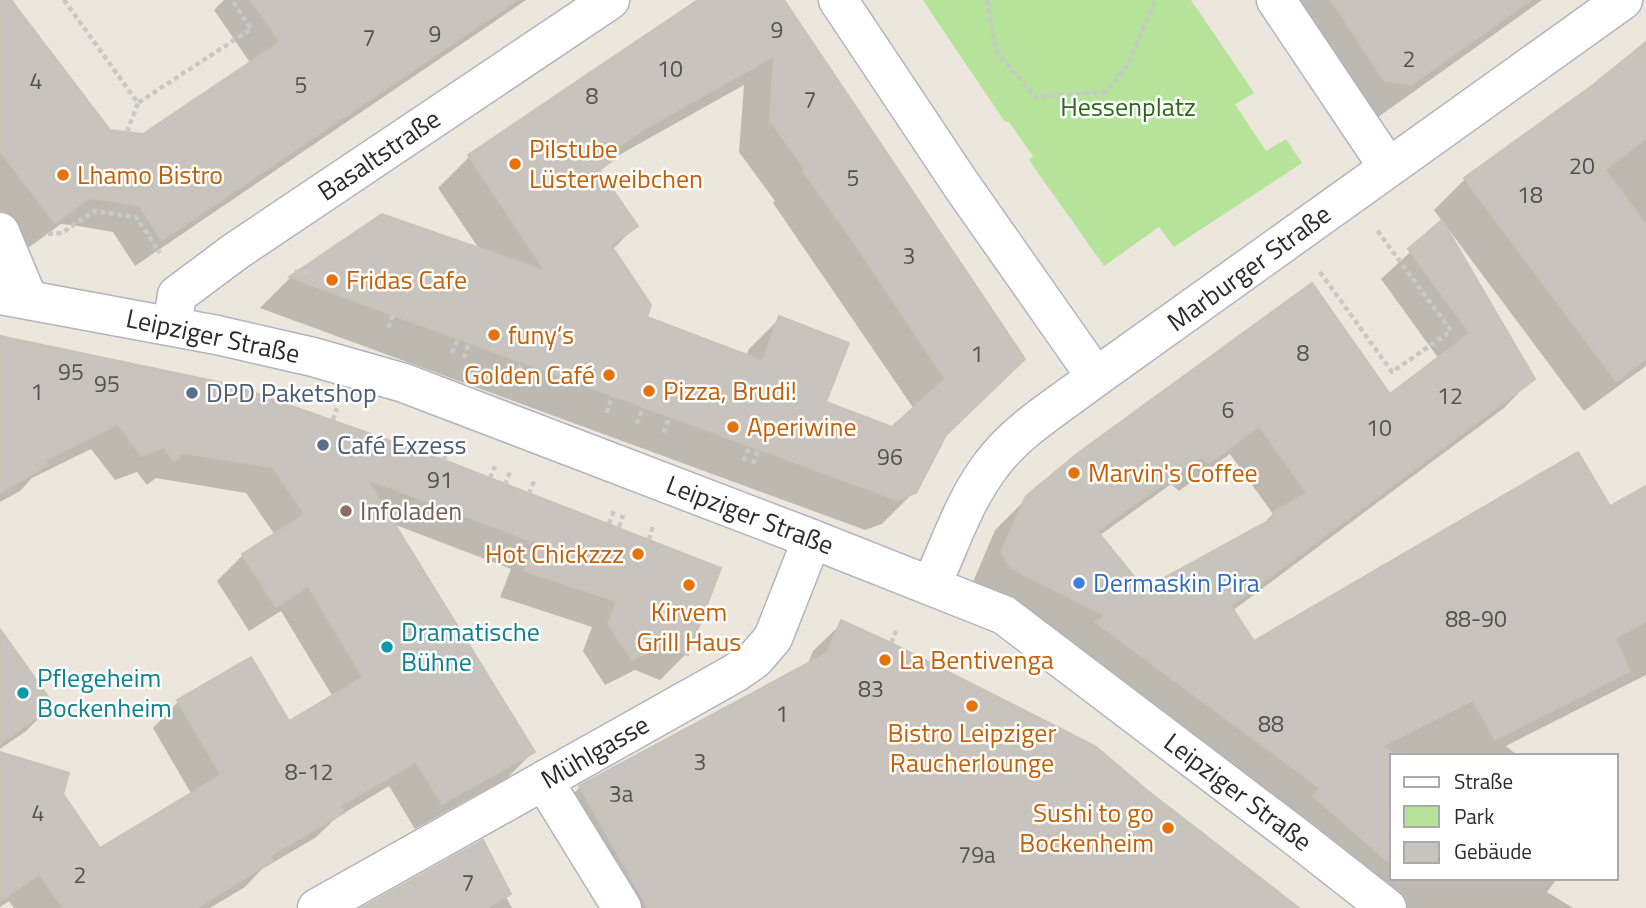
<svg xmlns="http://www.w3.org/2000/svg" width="1646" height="908" font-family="'Titillium Web',sans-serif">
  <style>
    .green { fill: #b5e39a }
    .shadow { fill: #0003; fill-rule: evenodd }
    .building { fill: #c8c3bd; stroke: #c8c2b7; stroke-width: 2; fill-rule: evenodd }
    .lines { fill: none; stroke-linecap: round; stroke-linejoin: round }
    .minor-casing { stroke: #b1b4bf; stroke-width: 41 }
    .path { stroke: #c8c8c8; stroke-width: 4.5; stroke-dasharray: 5 3.5; stroke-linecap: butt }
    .minor { stroke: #fff; stroke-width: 38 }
    .food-dot { fill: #e8710a; stroke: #fff; stroke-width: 2.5 }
    .service-dot { fill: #5c6f8a; stroke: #fff; stroke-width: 2.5 }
    .education-dot { fill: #8d6e63; stroke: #fff; stroke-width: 2.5 }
    .shop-dot { fill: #3f7fe0; stroke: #fff; stroke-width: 2.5 }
    .culture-dot { fill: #0f9aa8; stroke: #fff; stroke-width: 2.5 }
    .labels { text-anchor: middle; stroke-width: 5; stroke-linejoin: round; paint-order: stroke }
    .number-label { font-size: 23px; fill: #525150 }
    .park-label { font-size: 26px; fill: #2d681b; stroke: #fff }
    .food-label { font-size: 26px; fill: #c56008; stroke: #fff; text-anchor: start }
    .street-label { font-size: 26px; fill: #2b2b2b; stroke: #fff }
    .service-label { font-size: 26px; fill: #4e5e75; stroke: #fff; text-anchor: start }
    .education-label { font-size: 26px; fill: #785e54; stroke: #fff; text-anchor: start }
    .shop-label { font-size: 26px; fill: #366cbe; stroke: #fff; text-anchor: start }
    .culture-label { font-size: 26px; fill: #0d838f; stroke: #fff; text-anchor: start }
  </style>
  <rect width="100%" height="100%" fill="#ede6dd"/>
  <polygon class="green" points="923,0 1191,0 1254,93 1235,104 1266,151 1286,139 1302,163 1174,247 1159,227 1104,266 1029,160 1033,156 1009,122 1005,122"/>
  <g class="shadow">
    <polygon points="0,0 9,0 109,131 143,136 251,64 214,10 224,0 526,0 135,266 113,232 78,226 61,224 28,248 0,212"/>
    <path d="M701 0H782L1022 359 943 436 914 492 882 524 865 530 260 308 290 278 382 216 480 250 438 188 469 157ZM744 85 739 152 775 201 773 203 914 409 892 429 824 403 780 318 749 349 746 356 645 318 612 250 636 226 599 173 612 159Z"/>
    <polygon points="1270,0 1542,0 1374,120"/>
    <path d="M1646 44V366L1584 411 1446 226 1444 228 1533 378 1504 408 1232 611 1254 643 1610 508 1646 488V675L1506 746 1518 756H1392V878H1553L1555 881 1547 892 1573 908H1379L1067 652 1075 644 982 597 973 582 995 530 1025 500 1080 454 1390 396 1439 359 1381 279 1443 222 1434 210 1465 179 1594 86ZM1230 454 1273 514 1259 528 1143 591 1099 536 1171 484 1179 491Z"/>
    <polygon points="0,338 443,462 686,654 660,680 635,670 605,685 583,651 592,627 500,597 511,569 393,524 533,752 507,778 415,829 389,786 336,818 315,838 262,869 245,887 210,908 14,908 9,901 0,907 0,754 61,794 100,850 192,795 153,728 178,702 288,723 333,697 281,611 249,631 217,581 243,555 275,535 246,493 156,478 147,485 137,472 115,480 91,449 32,478 20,491 0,502"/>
    <polygon points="842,623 1221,850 1296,908 603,908 552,816 580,787 807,666 813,651"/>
    <polygon points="0,631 52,705 26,731 0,749"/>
    <polygon points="509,894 506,897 512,908 366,908"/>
  </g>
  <g class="building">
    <polygon points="0,0 11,0 110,130 143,134 280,42 251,0 517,0 162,240 140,206 106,200 89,198 55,223 0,151"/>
    <path d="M698 0H784L1025 359 946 435 916 493 897 500 289 277 382 214 545 271 468 155ZM774 56 770 121 805 169 803 171 855 244 945 379 892 427 826 402 849 343 779 316 763 361 647 317 651 305 611 245 638 226 599 170 613 160 608 154 643 130Z"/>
    <polygon points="1331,0 1531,0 1411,85 1384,80"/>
    <polygon points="1646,42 1646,138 1605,170 1646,225 1646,359 1616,381 1464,178 1593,85"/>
    <path d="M1442 220 1535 379 1231 606 1254 641 1578 452 1610 506 1646 486V621L1615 638 1630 671 1495 740 1473 700 1382 746 1392 753V865L1313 796 1320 788 1095 622 1106 616 1011 568 1001 552 1026 496 1078 453 1312 283 1390 394 1470 333 1408 249ZM1259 426 1307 493 1273 512 1272 519 1144 589 1097 531 1202 456 1209 463Z"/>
    <polygon points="0,336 233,385 444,460 721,568 688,655 662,645 632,660 608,624 617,601 524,571 536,543 367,479 535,752 442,804 416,762 340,806 344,813 270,856 273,861 196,908 63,908 39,874 0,901 0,752 69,773 63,794 100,848 221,775 177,700 251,657 289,721 363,677 308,586 276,607 242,554 305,514 272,467 183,453 174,461 164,447 141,456 118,424 45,460 48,465 0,493"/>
    <polygon points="841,620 891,643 1095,746 1148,791 1299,908 648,908 579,786 827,653"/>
    <polygon points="0,629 54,705 0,744"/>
    <polygon points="483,840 511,894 486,908 362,908"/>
  </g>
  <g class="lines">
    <g class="minor-casing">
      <g id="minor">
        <polyline points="838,0 960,183 1096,377"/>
        <polyline points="1276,0 1388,167"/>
        <polyline points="0,232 28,299"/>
        <polyline points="0,295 217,335 313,357 404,383 812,539 1004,615 1299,839 1387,908"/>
        <polyline points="172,326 177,295 236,251 610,0"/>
        <path d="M931 586C950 545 964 500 992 464 1018 429 1061 404 1096 377L1623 0"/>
        <polyline points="546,779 553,796 622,908"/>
        <polyline points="317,908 735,673 755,659 773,638 812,539"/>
      </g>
    </g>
    <g class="path">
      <polyline points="64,0 138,103 251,29 232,0"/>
      <polyline points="987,0 996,51 1035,97 1105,92 1125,69 1156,0"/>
      <polyline points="127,132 138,103"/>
      <polyline points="48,234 62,233 94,211 136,217 160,253"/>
      <polyline points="295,272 310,273"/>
      <polyline points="1320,272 1392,372 1451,331 1377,230"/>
      <polyline points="388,328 393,315"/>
      <polyline points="452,353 458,339"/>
      <polyline points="464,358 469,343"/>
      <polyline points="516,378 522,362"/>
      <polyline points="607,413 612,395"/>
      <polyline points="333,420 337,408"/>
      <polyline points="637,424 643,407"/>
      <polyline points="664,433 669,417"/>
      <polyline points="444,460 449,445"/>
      <polyline points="744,461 749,446"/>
      <polyline points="753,464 758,450"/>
      <polyline points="490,478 495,466"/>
      <polyline points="505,485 511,469"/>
      <polyline points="529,494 534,481"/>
      <polyline points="609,524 614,511"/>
      <polyline points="619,527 623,515"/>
      <polyline points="649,540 653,526"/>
      <polyline points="706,607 730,616"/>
      <polyline points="891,643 896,631"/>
    </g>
    <use href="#minor" class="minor"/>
  </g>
  <g class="food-dot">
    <circle cx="515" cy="164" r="7"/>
    <circle cx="63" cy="175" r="7"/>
    <circle cx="332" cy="280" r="7"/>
    <circle cx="494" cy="335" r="7"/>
    <circle cx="609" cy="375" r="7"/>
    <circle cx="649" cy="391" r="7"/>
    <circle cx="733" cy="427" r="7"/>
    <circle cx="1074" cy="473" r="7"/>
    <circle cx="638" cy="554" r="7"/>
    <circle cx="689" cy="585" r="7"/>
    <circle cx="885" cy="660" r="7"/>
    <circle cx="972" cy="706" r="7"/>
    <circle cx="1168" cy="828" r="7"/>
  </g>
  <g class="service-dot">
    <circle cx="192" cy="393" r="7"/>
    <circle cx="323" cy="445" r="7"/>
  </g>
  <circle class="education-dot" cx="346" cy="511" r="7"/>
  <circle class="shop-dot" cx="1079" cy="583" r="7"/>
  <g class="culture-dot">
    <circle cx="387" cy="647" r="7"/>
    <circle cx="23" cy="693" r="7"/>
  </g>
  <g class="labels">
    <g class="number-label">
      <text x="777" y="38">9</text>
      <text x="435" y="42">9</text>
      <text x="369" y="46">7</text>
      <text x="1409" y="67">2</text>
      <text x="670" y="77">10</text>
      <text x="36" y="89">4</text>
      <text x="301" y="93">5</text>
      <text x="592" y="104">8</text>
      <text x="810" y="108">7</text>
      <text x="1582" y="174">20</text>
      <text x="853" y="186">5</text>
      <text x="1530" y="203">18</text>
      <text x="909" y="264">3</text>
      <text x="1303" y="361">8</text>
      <text x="977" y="362">1</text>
      <text x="71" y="380">95</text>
      <text x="107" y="392">95</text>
      <text x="37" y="400">1</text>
      <text x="1450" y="404">12</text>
      <text x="1228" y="418">6</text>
      <text x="1379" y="436">10</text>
      <text x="890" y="465">96</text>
      <text x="440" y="488">91</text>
      <text x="1476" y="627">88-90</text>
      <text x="871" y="697">83</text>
      <text x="782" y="722">1</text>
      <text x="1271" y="732">88</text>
      <text x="700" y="770">3</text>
      <text x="309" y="780">8-12</text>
      <text x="621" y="802">3a</text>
      <text x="38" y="821">4</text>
      <text x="977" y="863">79a</text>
      <text x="80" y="883">2</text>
      <text x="468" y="891">7</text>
    </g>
    <g class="park-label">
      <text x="1128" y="116">Hessenplatz</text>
    </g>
    <g class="food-label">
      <text x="529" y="158">Pilstube<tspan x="529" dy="30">Lüsterweibchen</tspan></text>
      <text x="77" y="184">Lhamo Bistro</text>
      <text x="346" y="289">Fridas Cafe</text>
      <text x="508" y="344">funy‘s</text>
      <text x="595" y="384" text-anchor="end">Golden Café</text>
      <text x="663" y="400">Pizza, Brudi!</text>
      <text x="747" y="436">Aperiwine</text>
      <text x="1088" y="482">Marvin's Coffee</text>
      <text x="624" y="563" text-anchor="end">Hot Chickzzz</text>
      <text x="689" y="621" text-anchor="middle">Kirvem<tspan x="689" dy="30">Grill Haus</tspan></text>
      <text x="899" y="669">La Bentivenga</text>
      <text x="972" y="742" text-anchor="middle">Bistro Leipziger<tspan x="972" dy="30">Raucherlounge</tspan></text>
      <text x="1154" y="822" text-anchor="end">Sushi to go<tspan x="1154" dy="30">Bockenheim</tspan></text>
    </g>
    <g class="street-label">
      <text transform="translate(379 155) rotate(-34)" y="9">Basaltstraße</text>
      <text transform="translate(1249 268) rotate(-36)" y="9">Marburger Straße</text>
      <text transform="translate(213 336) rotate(12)" y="9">Leipziger Straße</text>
      <text transform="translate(750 515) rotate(21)" y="9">Leipziger Straße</text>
      <text transform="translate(595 752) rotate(-30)" y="9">Mühlgasse</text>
      <text transform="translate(1238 792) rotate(37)" y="9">Leipziger Straße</text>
    </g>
    <g class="service-label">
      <text x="206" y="402">DPD Paketshop</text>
      <text x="337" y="454">Café Exzess</text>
    </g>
    <g class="education-label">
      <text x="360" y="520">Infoladen</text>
    </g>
    <g class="shop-label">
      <text x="1093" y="592">Dermaskin Pira</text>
    </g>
    <g class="culture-label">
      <text x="401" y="641">Dramatische<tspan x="401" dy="30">Bühne</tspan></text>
      <text x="37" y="687">Pflegeheim<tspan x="37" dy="30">Bockenheim</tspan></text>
    </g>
  </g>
  <rect x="1390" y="754" width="228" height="126" fill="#ffffff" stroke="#aaaaaa" stroke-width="2"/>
  <rect x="1404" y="777" width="35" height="10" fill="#ffffff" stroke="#aaaaaa" stroke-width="2"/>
  <text x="1454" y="789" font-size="21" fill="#2b2b2b">Straße</text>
  <rect x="1404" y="806" width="35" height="21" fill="#b5e39a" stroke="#aaaaaa" stroke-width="2"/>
  <text x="1454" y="824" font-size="21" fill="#2b2b2b">Park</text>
  <rect x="1404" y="842" width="35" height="21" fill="#c8c3bd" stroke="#aaaaaa" stroke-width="2"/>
  <text x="1454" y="859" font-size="21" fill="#2b2b2b">Gebäude</text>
</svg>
